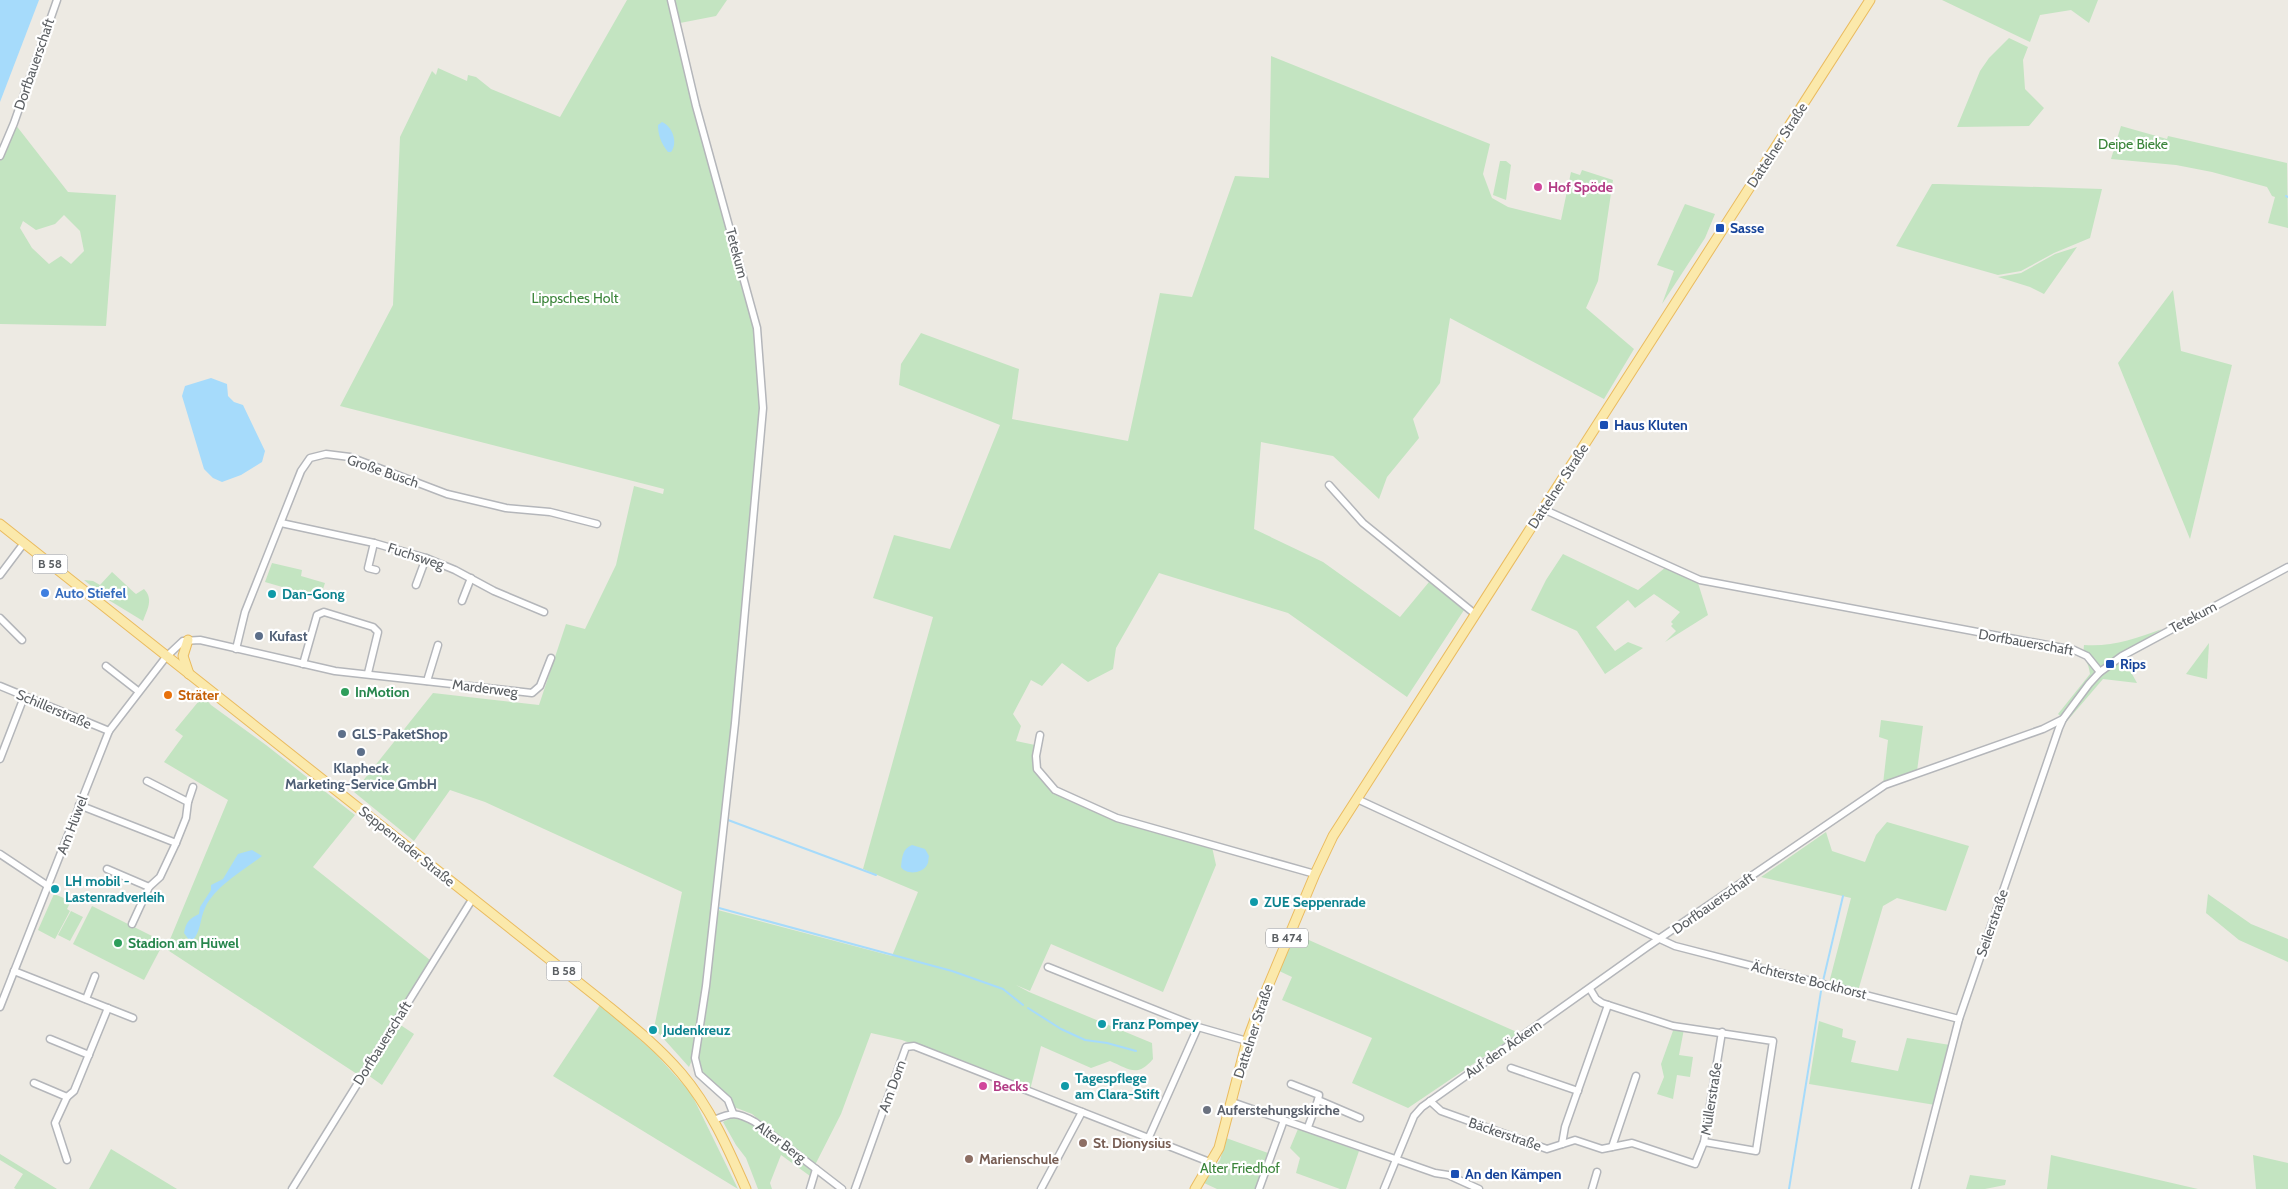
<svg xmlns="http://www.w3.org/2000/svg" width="2288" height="1189" font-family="Cabin,sans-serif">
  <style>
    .green { fill: #c3e4c1; fill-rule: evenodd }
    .water { fill: #a6dbfb }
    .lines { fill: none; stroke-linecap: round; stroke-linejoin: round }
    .stream { stroke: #a6dbfb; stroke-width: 2 }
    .minor-casing { stroke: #b4b6ba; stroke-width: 9 }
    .major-casing { stroke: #eabb5f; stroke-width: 11 }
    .minor { stroke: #fff; stroke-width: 6 }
    .major { stroke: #fbe9ab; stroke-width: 9 }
    .hotel-dot { fill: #d1479c; stroke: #fff; stroke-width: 2 }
    .transit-dot { fill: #1a4fb4; stroke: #fff; stroke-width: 2 }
    .shop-dot { fill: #3f7fe0; stroke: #fff; stroke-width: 2 }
    .culture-dot { fill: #0f9aa8; stroke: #fff; stroke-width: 2 }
    .service-dot { fill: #5c6f8a; stroke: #fff; stroke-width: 2 }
    .leisure-dot { fill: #2e9e5b; stroke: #fff; stroke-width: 2 }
    .food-dot { fill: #e8710a; stroke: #fff; stroke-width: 2 }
    .worship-dot { fill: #6b7280; stroke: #fff; stroke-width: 2 }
    .education-dot { fill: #8d6e63; stroke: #fff; stroke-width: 2 }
    .labels { text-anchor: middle; stroke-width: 4.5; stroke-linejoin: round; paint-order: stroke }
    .shield { fill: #fff; stroke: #8c8f92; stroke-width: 1 }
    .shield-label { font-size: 12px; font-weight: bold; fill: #5b5f63 }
    .street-label { font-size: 14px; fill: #5b5f63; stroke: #fff }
    .park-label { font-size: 14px; fill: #3a8439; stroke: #fff }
    .hotel-label { font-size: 14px; font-weight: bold; fill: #b23c85; stroke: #fff; text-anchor: start }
    .transit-label { font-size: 14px; font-weight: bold; fill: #164399; stroke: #fff; text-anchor: start }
    .shop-label { font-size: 14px; font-weight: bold; fill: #366cbe; stroke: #fff; text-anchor: start }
    .culture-label { font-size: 14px; font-weight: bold; fill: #0d838f; stroke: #fff; text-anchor: start }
    .service-label { font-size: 14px; font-weight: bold; fill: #4e5e75; stroke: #fff; text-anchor: start }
    .leisure-label { font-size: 14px; font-weight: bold; fill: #27864d; stroke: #fff; text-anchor: start }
    .food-label { font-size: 14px; font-weight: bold; fill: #c56008; stroke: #fff; text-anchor: start }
    .worship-label { font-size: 14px; font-weight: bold; fill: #5b616d; stroke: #fff; text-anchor: start }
    .education-label { font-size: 14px; font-weight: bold; fill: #785e54; stroke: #fff; text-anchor: start }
  </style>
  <rect width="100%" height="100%" fill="#edeae3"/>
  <g class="green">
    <polygon points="627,0 668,0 694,107 754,327 761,407 735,723 705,986 695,1053 689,1067 654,1028 682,892 485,802 450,790 414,841 354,792 433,693 539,705 566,624 585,629 616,565 634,486 663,494 664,489 340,406 393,305 400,137 432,71 436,75 438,68 467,81 468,75 476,77 491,89 560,117"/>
    <polygon points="674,0 727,0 716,16 680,23"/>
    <polygon points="1942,0 2098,0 2089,23 2071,10 2040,15 2030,42"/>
    <polygon points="2009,38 2028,47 2023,60 2025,89 2044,108 2029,126 1957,127 1980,71 1989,58"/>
    <path d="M1271 56 1490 144 1483 174 1492 198 1508 207 1561 220 1571 172 1580 175 1582 170 1613 180 1598 281 1586 308 1634 349 1604 399 1450 318 1440 383 1413 419 1419 438 1387 477 1379 499 1333 456 1261 442 1254 529 1323 562 1400 617 1429 582 1464 610 1407 697 1288 613 1159 573 1116 648 1113 669 1088 682 1062 663 1042 686 1031 680 1013 714 1021 726 1016 741 1035 745V770L1066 797 1212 847 1216 865 1163 992 1051 944 1030 991 1016 985 1029 992 1152 1043 1153 1059C1137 1078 1129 1069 1110 1061L1091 1068 1041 1046 1030 1090 902 1040 871 1033 841 1114 815 1165 752 1114 734 1107 707 1079 699 1064 697 1052 714 909 892 956 918 892 863 869 933 617 873 598 894 535 950 549 1000 425 899 385 901 364 921 333 1019 369 1012 419 1128 441 1160 293 1192 297 1235 176 1269 178Z"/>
    <path d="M15 124 68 192 116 195 106 326 0 324V161ZM64 215 80 231 84 251 71 264 61 256 49 264 32 248 20 228 23 221 36 230 55 224Z"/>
    <polygon points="2121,126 2167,139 2168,136 2287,163 2288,228 2268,223 2275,197 2272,196 2267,187 2212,172 2176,165 2111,159"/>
    <polygon points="1500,161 1506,161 1511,165 1506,200 1493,195"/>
    <polygon points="1932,184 1939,184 2102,189 2090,238 2054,253 2021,271 1998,275 1896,246"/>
    <polygon points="1685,204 1715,214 1705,238 1662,304 1674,271 1657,265"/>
    <polygon points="2077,247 2044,294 2030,287 1998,277 2021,273 2055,254"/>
    <polygon points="2173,290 2181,351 2232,365 2190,539 2118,363"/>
    <polygon points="1563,554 1638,590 1666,567 1699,581 1698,583 1708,615 1665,642 1676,631 1671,626 1673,624 1671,622 1680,612 1654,594 1635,608 1628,600 1596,627 1615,651 1628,642 1643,648 1605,674 1577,631 1531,610 1546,580"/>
    <polygon points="272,563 302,570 301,576 325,583 320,598 265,582"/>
    <path d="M112 572C120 579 130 589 136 594L144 589C154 599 147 610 143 621L107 599 84 580 93 581 100 585Z"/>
    <path d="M2162 629 2121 654 2137 683 2103 679 2067 721 2058 714 2090 674C2089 661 2082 660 2084 645 2112 647 2135 639 2162 629Z"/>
    <polygon points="2209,643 2207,679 2186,674"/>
    <polygon points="203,696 211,705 266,745 355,815 313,867 430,960 360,1076 166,949 228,800 164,762 183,736 175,730"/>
    <polygon points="1881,720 1923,726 1917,771 1883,784 1888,740 1879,737"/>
    <polygon points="1887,822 1969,846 1946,911 1897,898 1883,906 1858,991 1829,983 1851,898 1761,877 1826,832 1832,851 1865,862 1876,835"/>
    <polygon points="54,894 71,901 67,909 70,911 55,939 38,930"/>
    <polygon points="2208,894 2251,924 2288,939 2288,962 2239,940 2206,913"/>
    <polygon points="92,906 164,942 144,980 73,944"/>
    <polygon points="71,911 83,917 70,941 58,935"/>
    <polygon points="1293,933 1519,1033 1408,1108 1352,1083 1372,1038 1282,1000 1292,977 1277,970"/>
    <polygon points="600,1005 654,1052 691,1093 738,1189 553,1076"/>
    <polygon points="1819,1021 1843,1029 1842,1037 1856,1041 1851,1062 1898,1071 1907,1038 1950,1045 1935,1105 1809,1084"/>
    <polygon points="396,1022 414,1034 382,1085 365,1073"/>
    <polygon points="1674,1028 1684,1029 1679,1055 1693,1057 1690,1077 1677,1075 1673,1099 1657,1094 1664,1077 1661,1064"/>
    <polygon points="734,1116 751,1122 813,1170 810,1176 781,1155 770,1183 772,1189 758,1189 746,1158 736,1145 723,1122"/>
    <polygon points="1298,1129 1359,1151 1346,1189 1340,1189 1296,1173 1300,1158 1290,1148"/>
    <polygon points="1226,1138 1268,1153 1255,1189 1217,1189 1204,1183 1220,1160"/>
    <polygon points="111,1149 177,1189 89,1189"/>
    <polygon points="0,1154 57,1189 16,1189 14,1188 23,1174 0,1160"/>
    <polygon points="2051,1155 2198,1189 2047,1189"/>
    <polygon points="2253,1155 2288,1163 2288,1189 2256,1189"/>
    <polygon points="1970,1175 2006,1180 2005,1185 1985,1189 1966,1189"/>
  </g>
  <g class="water">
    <polygon points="0,0 39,0 0,102"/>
    <path d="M662 122C673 127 678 143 671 152H668C661 143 658 135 658 125Z"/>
    <polygon points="211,378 227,384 228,396 234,402 243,405 265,451 262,462 241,475 222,482 213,478 204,469 182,396 185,386"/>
    <path d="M912 845 925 849 929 856C928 859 929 862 927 865 922 874 906 875 901 867 902 858 902 849 912 845Z"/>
    <path d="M252 850 262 856C243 871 215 886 205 908 200 918 201 932 192 941L189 940 184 933C186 922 189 919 199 914L200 907 211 890V885L223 879 238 854Z"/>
  </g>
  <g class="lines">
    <g class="stream">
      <polyline points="2286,196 2288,197"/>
      <polyline points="728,820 876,875"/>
      <polyline points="719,908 952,971 1003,989 1023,1005"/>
      <polyline points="1823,981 1843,896"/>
      <polyline points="1028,1008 1061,1029 1085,1040 1107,1043 1136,1051"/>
      <polyline points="1789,1189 1822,985"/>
    </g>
    <g class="minor-casing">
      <g id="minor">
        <polyline points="671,0 696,106 757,328 763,408 735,723 706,986 695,1058 699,1074 728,1100 733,1113"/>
        <polyline points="0,156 14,123 57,0"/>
        <polyline points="1329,485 1363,523 1475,614"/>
        <polyline points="1543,509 1700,580 2074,650 2087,656 2100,672"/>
        <polyline points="281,523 374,543 426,558 455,570 494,591 544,612"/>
        <polyline points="374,543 368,568 376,570"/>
        <polyline points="0,575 24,543"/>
        <polyline points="416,585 426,558"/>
        <polyline points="462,601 471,578"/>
        <polyline points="0,618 22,640"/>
        <polyline points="236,649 245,612 301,471 310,458 326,454 350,457 447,494 506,508 550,512 597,524"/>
        <polyline points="303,664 317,615 324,612 373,627 378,632 368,673"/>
        <polyline points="106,666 138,691"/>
        <polyline points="427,681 438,645"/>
        <polyline points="0,686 109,731"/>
        <polyline points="1040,735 1036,756 1037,769 1055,790 1117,818 1315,874"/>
        <polyline points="0,759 24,697"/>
        <polyline points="147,781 188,802"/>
        <polyline points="1357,799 1675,946 1959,1019"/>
        <polyline points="79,805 176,843"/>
        <polyline points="0,854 48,886"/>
        <polyline points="107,869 149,887"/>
        <polyline points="132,924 149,887 160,877 176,843 186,818 188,802 193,787"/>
        <polyline points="1048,967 1198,1027 1247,1041"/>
        <polyline points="14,971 133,1018"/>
        <polyline points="1590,989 1596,999 1602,1003 1673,1026 1773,1041 1756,1151 1704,1142"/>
        <polyline points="86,999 95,976"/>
        <polyline points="0,1007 109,731 166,657 183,641 200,640 335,671 532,693 540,686 551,658"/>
        <polyline points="50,1039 89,1055"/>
        <polyline points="1511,1068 1578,1091"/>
        <polyline points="34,1083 67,1097 74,1091 108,1008"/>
        <polyline points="1291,1084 1319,1095 1318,1100 1360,1118"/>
        <polyline points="67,1097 55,1123 67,1160"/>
        <polyline points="1430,1101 1441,1111 1547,1149 1575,1140 1602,1149 1632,1143 1695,1164 1704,1142 1722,1032"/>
        <polyline points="1232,1102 1435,1173 1448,1175 1479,1189"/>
        <path d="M714 1120C732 1112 737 1112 755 1122L842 1189"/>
        <polyline points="1308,1127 1318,1100"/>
        <polyline points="1149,1137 1198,1027"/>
        <polyline points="1562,1144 1565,1127 1608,1005"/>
        <polyline points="1612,1147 1636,1076"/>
        <polyline points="292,1189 473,898"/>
        <polyline points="810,1189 816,1169"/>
        <polyline points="855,1189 906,1047 914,1046 1212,1163"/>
        <polyline points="1041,1189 1082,1112"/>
        <polyline points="1259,1189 1284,1120"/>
        <polyline points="1384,1189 1414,1116 1422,1107 1647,947 1885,785 2043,729 2063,719"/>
        <polyline points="1592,1189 1597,1172"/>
        <polyline points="1915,1189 1959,1019 2059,728 2063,719 2089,684 2100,672 2122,656 2288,567"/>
      </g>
    </g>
    <g class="major-casing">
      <g id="major">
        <path d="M0 524 602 1001C630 1024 658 1046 681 1073 710 1107 728 1148 746 1189"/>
        <polyline points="188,640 183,656 189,674"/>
        <polyline points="1195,1189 1219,1148 1247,1041 1261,1003 1315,874 1333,836 1870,0"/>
      </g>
    </g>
    <use href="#minor" class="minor"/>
    <use href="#major" class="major"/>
  </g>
  <g class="hotel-dot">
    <circle cx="1538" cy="187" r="5"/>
    <circle cx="983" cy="1086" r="5"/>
  </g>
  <g class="transit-dot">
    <rect x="1715" y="223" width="10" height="10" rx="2.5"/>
    <rect x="1599" y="420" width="10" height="10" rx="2.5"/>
    <rect x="2105" y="659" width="10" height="10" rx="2.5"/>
    <rect x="1450" y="1169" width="10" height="10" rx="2.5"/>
  </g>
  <circle class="shop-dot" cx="45" cy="593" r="5"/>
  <g class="culture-dot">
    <circle cx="272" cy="594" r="5"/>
    <circle cx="55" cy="889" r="5"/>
    <circle cx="1254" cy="902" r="5"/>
    <circle cx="1102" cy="1024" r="5"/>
    <circle cx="653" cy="1030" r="5"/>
    <circle cx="1065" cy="1086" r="5"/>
  </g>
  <g class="service-dot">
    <circle cx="259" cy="636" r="5"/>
    <circle cx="342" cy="734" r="5"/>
    <circle cx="361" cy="752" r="5"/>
  </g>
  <g class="leisure-dot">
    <circle cx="345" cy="692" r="5"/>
    <circle cx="118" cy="943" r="5"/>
  </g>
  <circle class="food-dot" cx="168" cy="695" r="5"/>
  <circle class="worship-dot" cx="1207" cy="1110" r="5"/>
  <g class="education-dot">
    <circle cx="1083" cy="1143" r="5"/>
    <circle cx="969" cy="1159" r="5"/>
  </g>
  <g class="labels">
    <g class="shield">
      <rect x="32.5" y="554.5" width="35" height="19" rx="4"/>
      <rect x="1266" y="928.5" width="42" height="19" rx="4"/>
      <rect x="546.5" y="961.5" width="35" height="19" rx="4"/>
    </g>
    <g class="shield-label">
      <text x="50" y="568">B 58</text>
      <text x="1287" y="942">B 474</text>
      <text x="564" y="975">B 58</text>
    </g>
    <g class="street-label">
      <text transform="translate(34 64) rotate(-71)" y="5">Dorfbauerschaft</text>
      <text transform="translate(1777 145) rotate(-57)" y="5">Dattelner Straße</text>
      <text transform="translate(737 253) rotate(75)" y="5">Tetekum</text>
      <text transform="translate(383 471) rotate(19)" y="5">Große Busch</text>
      <text transform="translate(1558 486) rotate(-57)" y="5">Dattelner Straße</text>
      <text transform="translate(416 556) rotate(18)" y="5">Fuchsweg</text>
      <text transform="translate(2193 617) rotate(-28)" y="5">Tetekum</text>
      <text transform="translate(2026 642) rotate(10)" y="5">Dorfbauerschaft</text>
      <text transform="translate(485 688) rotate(7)" y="5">Marderweg</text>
      <text transform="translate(54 709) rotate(23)" y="5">Schillerstraße</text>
      <text transform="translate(72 825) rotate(-69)" y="5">Am Hüwel</text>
      <text transform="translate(407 846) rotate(39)" y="5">Seppenrader Straße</text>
      <text transform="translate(1713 903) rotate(-35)" y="5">Dorfbauerschaft</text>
      <text transform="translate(1992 923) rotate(-71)" y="5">Seilerstraße</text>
      <text transform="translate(1809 980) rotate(14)" y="5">Ächterste Bockhorst</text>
      <text transform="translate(1253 1031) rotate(-72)" y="5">Dattelner Straße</text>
      <text transform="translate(382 1043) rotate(-58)" y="5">Dorfbauerschaft</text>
      <text transform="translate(1503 1049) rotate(-35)" y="5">Auf den Äckern</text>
      <text transform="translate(892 1086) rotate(-70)" y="5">Am Dorn</text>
      <text transform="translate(1711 1099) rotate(-81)" y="5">Müllerstraße</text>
      <text transform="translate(1505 1134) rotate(19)" y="5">Bäckerstraße</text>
      <text transform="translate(781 1142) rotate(37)" y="5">Alter Berg</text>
    </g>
    <g class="park-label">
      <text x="2133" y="149">Deipe Bieke</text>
      <text x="575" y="303">Lippsches Holt</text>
      <text x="1240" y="1173">Alter Friedhof</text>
    </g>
    <g class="hotel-label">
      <text x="1548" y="192">Hof Spöde</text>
      <text x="993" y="1091">Becks</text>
    </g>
    <g class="transit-label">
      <text x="1730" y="233">Sasse</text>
      <text x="1614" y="430">Haus Kluten</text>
      <text x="2120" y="669">Rips</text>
      <text x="1465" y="1179">An den Kämpen</text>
    </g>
    <g class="shop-label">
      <text x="55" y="598">Auto Stiefel</text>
    </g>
    <g class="culture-label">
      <text x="282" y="599">Dan-Gong</text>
      <text x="65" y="886">LH mobil -<tspan x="65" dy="16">Lastenradverleih</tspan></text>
      <text x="1264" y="907">ZUE Seppenrade</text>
      <text x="1112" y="1029">Franz Pompey</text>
      <text x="663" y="1035">Judenkreuz</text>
      <text x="1075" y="1083">Tagespflege<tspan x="1075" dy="16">am Clara-Stift</tspan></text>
    </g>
    <g class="service-label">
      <text x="269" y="641">Kufast</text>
      <text x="352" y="739">GLS-PaketShop</text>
      <text x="361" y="773" text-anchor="middle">Klapheck<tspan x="361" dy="16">Marketing-Service GmbH</tspan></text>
    </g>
    <g class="leisure-label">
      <text x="355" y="697">InMotion</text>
      <text x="128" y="948">Stadion am Hüwel</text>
    </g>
    <g class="food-label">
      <text x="178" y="700">Sträter</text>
    </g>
    <g class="worship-label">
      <text x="1217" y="1115">Auferstehungskirche</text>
    </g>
    <g class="education-label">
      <text x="1093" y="1148">St. Dionysius</text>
      <text x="979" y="1164">Marienschule</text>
    </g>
  </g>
</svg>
